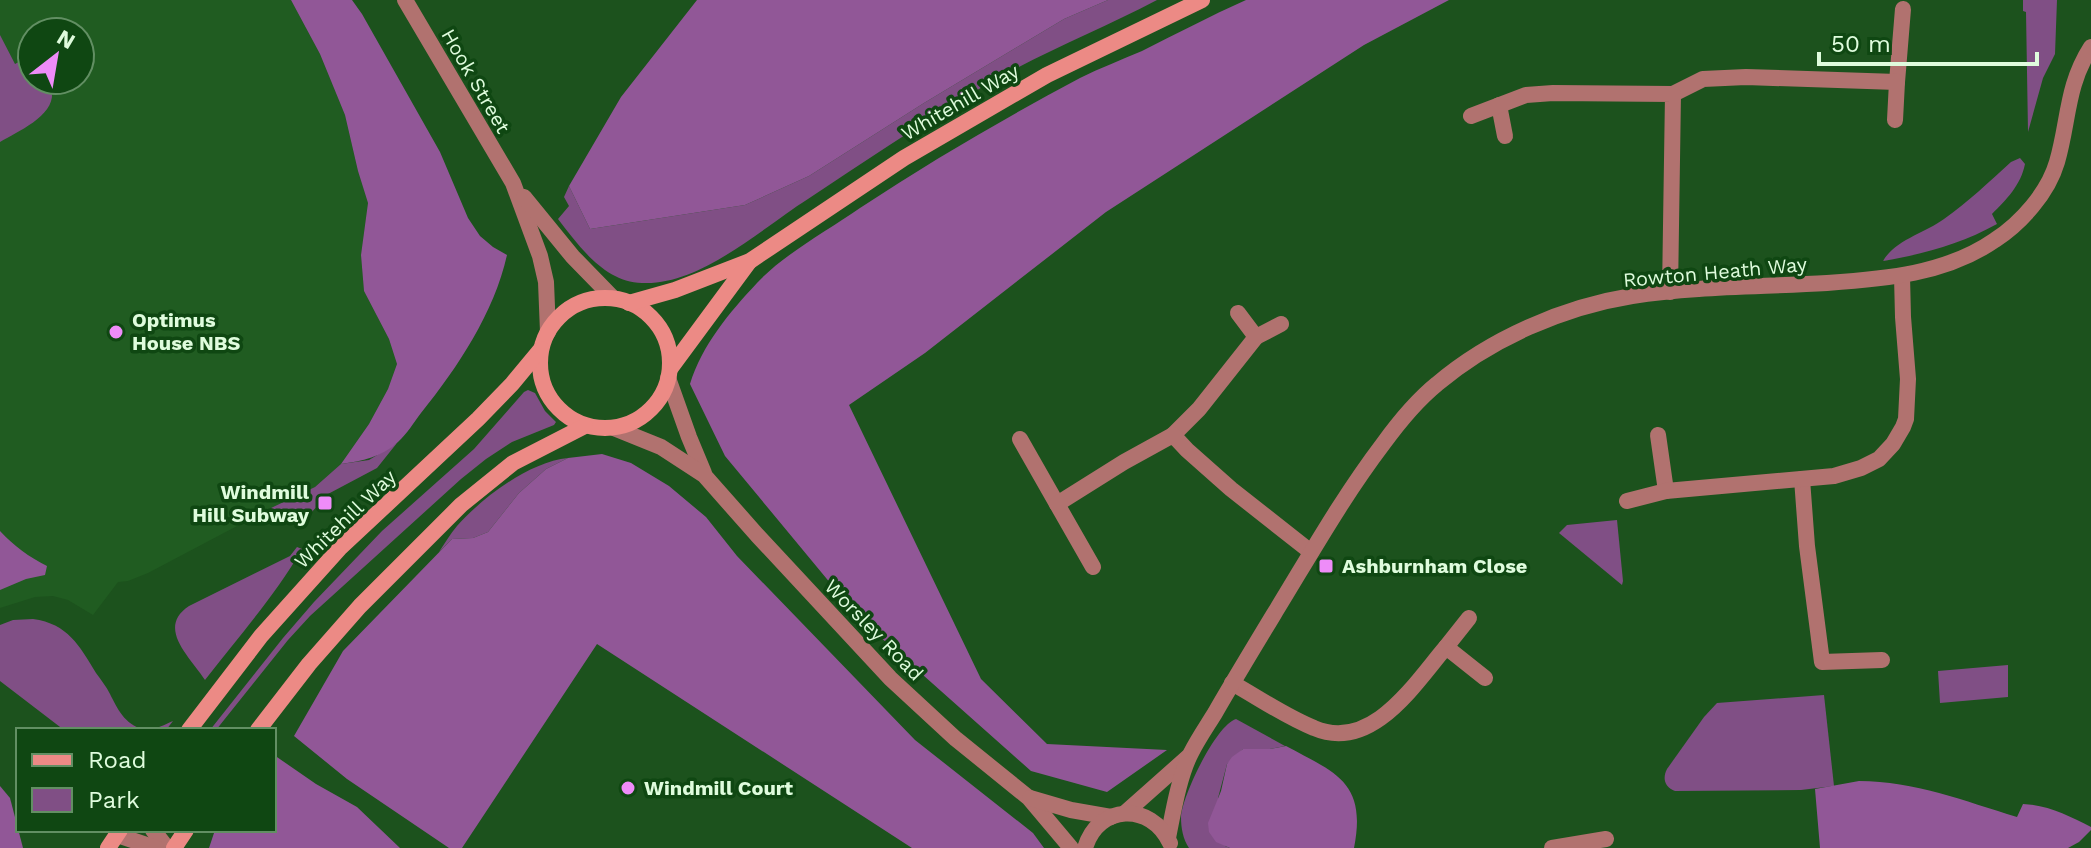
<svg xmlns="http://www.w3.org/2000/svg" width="2091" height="848" font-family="'Work Sans',sans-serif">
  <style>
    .built { fill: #205c21; fill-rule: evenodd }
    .green { fill: #804f85 }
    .forest { fill: #915797 }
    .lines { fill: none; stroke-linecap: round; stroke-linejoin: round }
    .street { stroke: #b1726f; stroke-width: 16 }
    .secondary { stroke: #ec8a85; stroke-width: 16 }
    .poi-dot { fill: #ee8cf8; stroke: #0f4712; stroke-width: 3 }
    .labels { text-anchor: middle; stroke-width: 7; stroke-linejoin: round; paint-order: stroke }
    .street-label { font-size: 20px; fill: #dffcdd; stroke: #0f4712 }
    .poi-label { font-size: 20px; font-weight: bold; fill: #dffcdd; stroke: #0f4712; text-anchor: start }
  </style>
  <rect width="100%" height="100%" fill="#1c521d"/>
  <path class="built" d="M0 0H291L320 54 345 115 358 171 368 203 361 255 364 291 389 339 397 364 388 389 369 424 341 464 315 487 271 508 148 573 128 581 118 582 93 615 68 600 53 596 35 597 0 608ZM32 32H80V80H32Z"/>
  <g class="green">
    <path d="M1108 0H1157C1096 32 1031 57 972 93 916 127 862 163 808 199 762 228 700 286 642 283 604 282 579 246 558 219L569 206 564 197 569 186 590 229 745 205 809 176 924 103 1064 19Z"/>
    <polygon points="2023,0 2057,0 2055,54 2043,78 2028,132 2026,12 2023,11"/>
    <path d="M0 35 15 64 32 55V80H47C48 82 52 90 52 93 54 116 17 132 0 142Z"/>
    <path d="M2020 158 2025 164C2021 185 2006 200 1992 214L1997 224C1961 244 1924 254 1883 261 1895 240 1925 233 1944 219 1968 202 1989 182 2011 162Z"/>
    <polygon points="528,390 535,393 545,411 556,422 554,425 512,442 486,459 461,479 310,616 288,640 216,730 210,730 283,638 314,602 382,531 474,449 524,392"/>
    <polygon points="397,443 377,468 328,494 302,523 271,508 315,487 341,464 369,460"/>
    <path d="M568 458 546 469 519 493 488 532 473 538 452 539 439 552C445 543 450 534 457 526 483 497 529 462 568 458Z"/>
    <polygon points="1617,520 1623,581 1622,585 1559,533 1567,525"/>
    <path d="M297 547 302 549C275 596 238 637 205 680 190 657 156 628 189 606L290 556Z"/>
    <path d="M33 619C68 624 79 645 96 673 101 680 106 686 110 694 117 708 125 725 143 729 153 731 164 725 173 721L166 730H64L0 681V625L13 620Z"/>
    <polygon points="2008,665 2008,697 1940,703 1938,671"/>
    <path d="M1824 695 1834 786 1801 790 1675 791C1665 787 1662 779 1667 769L1704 717 1717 703Z"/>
    <path d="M1236 719 1285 746 1270 749H1243L1227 764 1218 798 1225 846 1230 848H1189C1183 839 1181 828 1181 817 1182 796 1216 725 1236 719Z"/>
  </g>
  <g class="forest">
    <path d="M291 0H352L362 14 440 152 468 218 480 236 493 247 507 255C494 313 458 367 421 413 414 422 407 434 398 442 382 457 362 461 341 464L369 424 388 389 397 364 389 339 364 291 361 255 368 203 358 171 345 115 320 54Z"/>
    <polygon points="697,0 1108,0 1064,19 924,103 809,176 745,205 590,229 569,186 621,97"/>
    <path d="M1246 0H1449L1364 45 1106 212 925 353 849 405 981 679 1047 744 1167 750 1107 792 1031 771 860 619 725 456 690 384C702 345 729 313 757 283 784 254 827 231 860 208 931 161 1005 118 1080 78 1100 68 1121 60 1142 51 1176 34 1210 16 1246 0Z"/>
    <polygon points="602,454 631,463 669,486 706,517 737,556 915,740 1033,833 1044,848 912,848 597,644 462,848 449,848 347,779 294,736 343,651 452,539 473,538 488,532 519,493 546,469 568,458"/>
    <path d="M0 531C14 546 29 557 47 566L45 575 26 579 0 590Z"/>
    <path d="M1286 746C1336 773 1367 782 1354 848H1230L1216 842 1209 832 1208 823 1221 791 1227 764 1232 757 1243 749H1270Z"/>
    <polygon points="274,755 316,784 357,807 400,848 209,848 215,830 274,830"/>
    <path d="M1859 781C1915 781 1964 801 2017 817L2023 804C2048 805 2069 816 2091 827V830L2079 842 2068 848H1820L1815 789Z"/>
    <polygon points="0,786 10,798 23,848 0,848"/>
  </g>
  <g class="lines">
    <g class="street">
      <polyline points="405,0 513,183 540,256 546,282 548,332"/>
      <polyline points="1897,82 1903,9"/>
      <polyline points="1673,94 1703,79 1746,77 1897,82 1895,120"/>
      <polyline points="1499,105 1505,136"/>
      <polyline points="1471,116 1526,95 1553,93 1673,94 1670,292"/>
      <polyline points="524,197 573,257 613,298"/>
      <polyline points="1256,337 1281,324"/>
      <polyline points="668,378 689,437 704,473"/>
      <polyline points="614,428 661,447 704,475 757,535 890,678 956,739 1029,798 1071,848"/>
      <polyline points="1173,435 1199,409 1256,337 1238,313"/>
      <polyline points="1658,435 1666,491"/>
      <polyline points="1020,439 1057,504"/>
      <polyline points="1802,479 1807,546 1822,662 1882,660"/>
      <polyline points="1627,501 1666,491 1834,476 1861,468 1879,459 1893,444 1903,427 1906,419 1908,379 1903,317 1902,276"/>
      <polyline points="1093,567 1057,504 1124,462 1173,435 1187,450 1231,489 1311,552"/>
      <polyline points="1446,647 1469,618"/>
      <path d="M1232 683C1259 698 1286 717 1314 728 1372 753 1415 683 1446 647L1485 678"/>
      <polyline points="1030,798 1071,810 1111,817"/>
      <polyline points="1125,813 1188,757"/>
      <polyline points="153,830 167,848"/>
      <polyline points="117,835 156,848"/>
      <path d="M1168 838C1173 813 1179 776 1191 753 1198 739 1207 726 1215 713 1234 680 1254 647 1274 614 1309 557 1342 498 1383 444 1399 422 1416 401 1437 384 1490 339 1563 307 1632 296 1696 286 1762 287 1827 283 1885 279 1946 274 1995 240 2021 223 2048 193 2057 162 2069 121 2066 86 2091 47"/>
      <path d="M1085 848C1098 804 1151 802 1170 843"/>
      <polyline points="1552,848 1606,839"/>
    </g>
    <g class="secondary">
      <circle cx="605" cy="363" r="65"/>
      <polyline points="629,303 675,290 750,261 904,158 1047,75 1202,0"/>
      <polyline points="670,369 749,262"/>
      <polyline points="189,730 261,636 340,548 478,419 512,384 541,349"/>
      <polyline points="258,730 309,664 360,606 461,505 513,463 585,426"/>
      <polyline points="108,848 120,830"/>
      <polyline points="174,848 186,830"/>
    </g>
  </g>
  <g class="poi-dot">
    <circle cx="116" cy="332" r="8"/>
    <rect x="317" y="495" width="16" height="16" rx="4"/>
    <rect x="1318" y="558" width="16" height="16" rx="4"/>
    <circle cx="628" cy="788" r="8"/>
  </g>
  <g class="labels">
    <g class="street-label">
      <text transform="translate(476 81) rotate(60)" y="7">Hook Street</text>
      <text transform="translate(960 102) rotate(-30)" y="7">Whitehill Way</text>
      <text transform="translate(1715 272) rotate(-5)" y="7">Rowton Heath Way</text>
      <text transform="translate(345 519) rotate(-44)" y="7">Whitehill Way</text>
      <text transform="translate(874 630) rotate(46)" y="7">Worsley Road</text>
    </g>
    <g class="poi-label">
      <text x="132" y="327">Optimus<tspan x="132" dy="23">House NBS</tspan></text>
      <text x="309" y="499" text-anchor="end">Windmill<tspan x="309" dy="23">Hill Subway</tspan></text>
      <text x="1342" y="573">Ashburnham Close</text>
      <text x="644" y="795">Windmill Court</text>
    </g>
  </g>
  <rect x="16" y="728" width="260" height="104" fill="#0f4712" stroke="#628f63" stroke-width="2"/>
  <rect x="32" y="754" width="40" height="12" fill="#ec8a85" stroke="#628f63" stroke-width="2"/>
  <text x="88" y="768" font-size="24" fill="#dffcdd">Road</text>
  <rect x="32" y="788" width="40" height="24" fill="#804f85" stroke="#628f63" stroke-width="2"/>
  <text x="88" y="808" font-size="24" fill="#dffcdd">Park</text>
  <g transform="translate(56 56) rotate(31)"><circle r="38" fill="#0f4712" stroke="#628f63" stroke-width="2"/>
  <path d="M0-6L14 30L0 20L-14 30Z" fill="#ee8cf8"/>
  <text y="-12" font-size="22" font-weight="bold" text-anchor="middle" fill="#dffcdd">N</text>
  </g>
  <path d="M1819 52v12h218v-12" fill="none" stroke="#dffcdd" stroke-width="4"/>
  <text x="1831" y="52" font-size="24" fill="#dffcdd" stroke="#0f4712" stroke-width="6" paint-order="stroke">50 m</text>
</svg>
